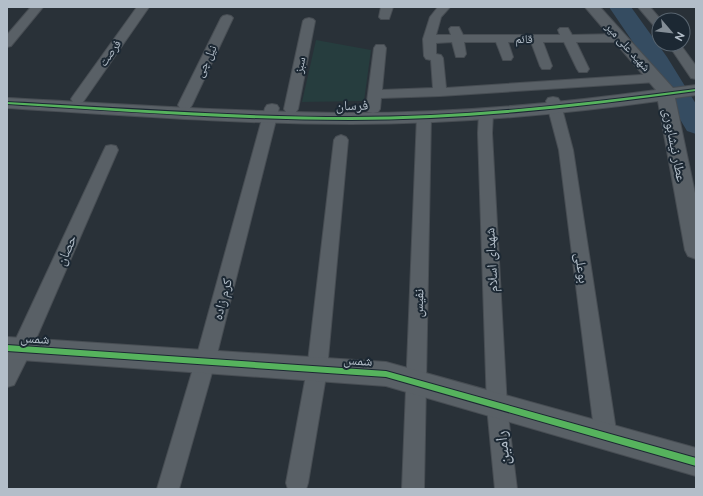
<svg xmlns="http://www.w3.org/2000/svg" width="703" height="496" font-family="Raleway,'Noto Naskh Arabic',sans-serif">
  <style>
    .green { fill: #263d3e }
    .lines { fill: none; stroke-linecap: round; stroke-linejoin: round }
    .river { fill: #354c61; fill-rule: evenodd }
    .minor-casing { stroke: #474d53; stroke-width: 2 }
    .tertiary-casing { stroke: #474d53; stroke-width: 2 }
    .minor { fill: #596066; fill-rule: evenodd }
    .tertiary { fill: #596066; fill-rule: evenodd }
    .cycleway-casing { stroke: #1c2833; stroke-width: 2 }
    .cycleway { fill: #56b35d; fill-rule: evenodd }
    .labels { text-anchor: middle; stroke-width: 4; stroke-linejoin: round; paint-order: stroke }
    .far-street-label { font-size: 12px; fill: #b3bec9; stroke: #1c2833 }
    .street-label { font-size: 14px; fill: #b3bec9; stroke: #1c2833 }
    .near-street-label { font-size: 17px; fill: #b3bec9; stroke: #1c2833 }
  </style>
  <rect width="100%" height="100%" fill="#293138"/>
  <polygon class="green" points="316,40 371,50 364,101 302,102"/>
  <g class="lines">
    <polygon class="river" points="609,7 631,7 667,57 696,104 696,134 687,131 643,57"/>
    <g class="minor-casing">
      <g id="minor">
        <polygon points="31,7 43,7 11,46 7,47 7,35"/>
        <polygon points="137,7 149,7 83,102 78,103 73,102 71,99 73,96"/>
        <polygon points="381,7 393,7 389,19 381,19 379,17"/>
        <polygon points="438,7 450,7 441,17 436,35 451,35 449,29 451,27 459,27 463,35 560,35 558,30 560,28 568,28 572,35 620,34 624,35 626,38 624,41 620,42 576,42 589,69 587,72 579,72 577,69 564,42 543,42 552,66 550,69 542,69 540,66 531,42 508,42 513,57 511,60 503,60 496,42 464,42 466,54 464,57 456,57 452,42 436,43 436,54 441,55 443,58 446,88 656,74 661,75 662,78 661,81 656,82 440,96 381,98 380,109 378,112 373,113 368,112 366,109 374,48 376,45 384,45 386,48 382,90 433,88 431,60 426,59 424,56 423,39 430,17"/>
        <polygon points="638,7 650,7 661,20 659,20 659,28 655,27"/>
        <polygon points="227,15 231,16 233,18 192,105 190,108 185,109 180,108 178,105 221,18 223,16"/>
        <polygon points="309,18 313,19 315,21 298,109 296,112 291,113 286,112 284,109 303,21 305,19"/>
        <polygon points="668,44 680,44 696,66 696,79 691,78"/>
        <polygon points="553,97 558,98 560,101 573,150 617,437 614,445 606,448 598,445 595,437 559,150 546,101 548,98"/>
        <polygon points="272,104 277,105 279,108 215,362 179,489 157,489 195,362 265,108 267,105"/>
        <polygon points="486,109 491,110 493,113 492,133 507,407 517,489 495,489 487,407 478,133 479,113 481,110"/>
        <polygon points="424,112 429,113 431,116 424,489 402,489 417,116 419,113"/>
        <polygon points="341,135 346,137 348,140 327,370 308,483 306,489 288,489 286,483 307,370 334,140 336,137"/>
        <polygon points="111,145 116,146 118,150 29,355 14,385 7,387 7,358 104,150 106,146"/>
      </g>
    </g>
    <g class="tertiary-casing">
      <g id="tertiary">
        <path d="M585 7H600L673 88 696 85V95L675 98 696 198V259L688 256 685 250 658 101C556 115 453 124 351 124 236 124 122 115 7 108V98C121 104 235 112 350 113 452 113 555 104 656 90Z"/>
        <polygon points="7,337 386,362 696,448 696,476 386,386 7,359"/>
      </g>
    </g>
    <use href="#minor" class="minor"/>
    <use href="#tertiary" class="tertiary"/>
    <g class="cycleway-casing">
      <g id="cycleway">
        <path d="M696 89V91C581 107 466 120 350 120 236 120 121 111 7 104V102C121 108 236 117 350 117 466 117 581 104 696 89Z"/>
        <polygon points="7,345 386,371 696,458 696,466 386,377 7,351"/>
      </g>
    </g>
    <use href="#cycleway" class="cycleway"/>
  </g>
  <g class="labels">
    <g class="far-street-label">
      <text x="524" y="43">قائم</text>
      <text transform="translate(628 47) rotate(48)" y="4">شهید علی میر</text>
      <text transform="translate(110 53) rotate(-55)" y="4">فرصت</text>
      <text transform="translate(206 61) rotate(-64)" y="4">نیل چی</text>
      <text transform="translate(300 65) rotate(-79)" y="4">سبز</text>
    </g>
    <g class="street-label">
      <text transform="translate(352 105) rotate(-1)" y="5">فرسان</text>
      <text transform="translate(675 145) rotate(79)" y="5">عطار نیشابوری</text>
      <text transform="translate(66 250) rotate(-66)" y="5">حصان</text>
      <text transform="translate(491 260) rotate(-93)" y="5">شهدای اسلام</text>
      <text transform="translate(582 268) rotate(82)" y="5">بوعلی</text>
      <text transform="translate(222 299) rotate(-75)" y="5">کرم زاده</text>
      <text transform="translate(418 303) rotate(-88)" y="5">نفیس</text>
      <text transform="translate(35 338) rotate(4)" y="5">شمس</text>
      <text transform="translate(358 360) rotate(4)" y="5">شمس</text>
    </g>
    <g class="near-street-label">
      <text transform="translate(502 448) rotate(-96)" y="6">رامین</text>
    </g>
  </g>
  <rect width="703" height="496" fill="none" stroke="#b3bec9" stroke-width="16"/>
  <g transform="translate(671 32) rotate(118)"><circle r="19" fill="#1c2833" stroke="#58646f"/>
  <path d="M0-3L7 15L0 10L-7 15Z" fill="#838d96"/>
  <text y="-6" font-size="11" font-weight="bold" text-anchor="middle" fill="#b3bec9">N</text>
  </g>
</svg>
